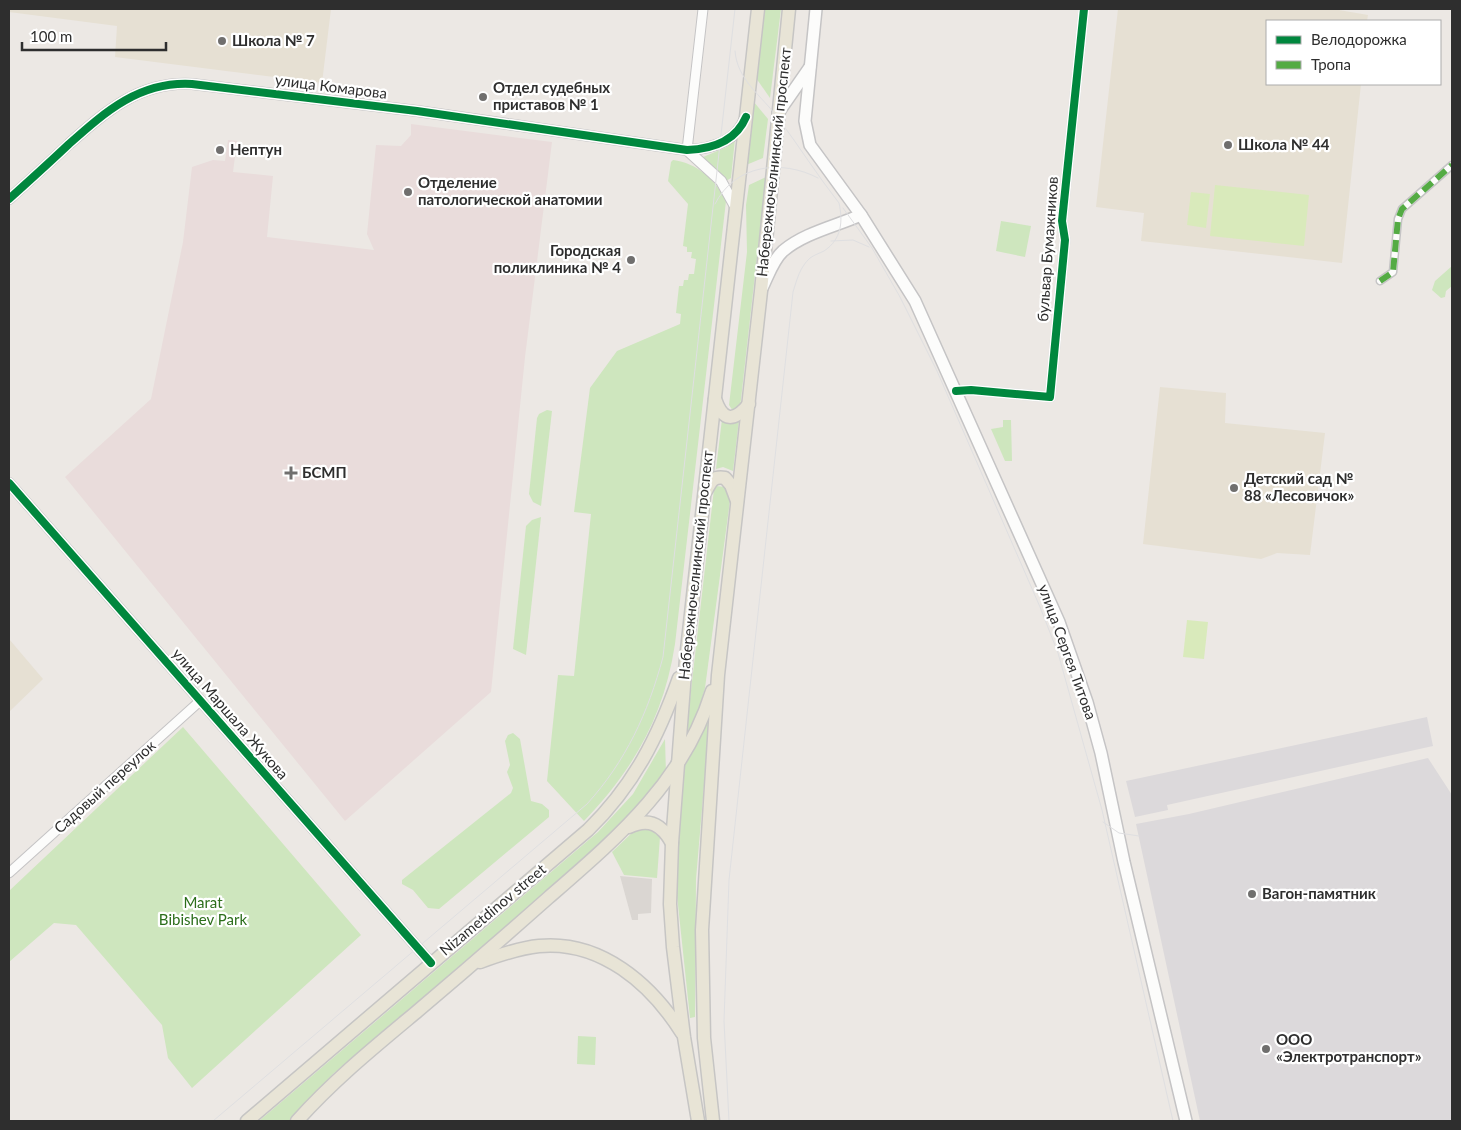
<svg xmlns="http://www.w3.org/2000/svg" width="1461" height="1130" font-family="Lato,sans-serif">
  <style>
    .industrial { fill: #dcd9db }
    .education { fill: #e6e0d3 }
    .medical { fill: #e9dcdb }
    .green { fill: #cee6be }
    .pitch { fill: #d9eabb }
    .plaza { fill: #dad6d2 }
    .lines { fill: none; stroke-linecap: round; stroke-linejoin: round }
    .pedestrian-casing { stroke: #c5c4c5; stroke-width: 9 }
    .minor-casing { stroke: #c5c4c5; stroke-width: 11 }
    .tertiary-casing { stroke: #c5c4c5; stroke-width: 12 }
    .secondary-casing { stroke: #c5c4c5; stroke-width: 14 }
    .primary-casing { stroke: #c6c5c4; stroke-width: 15 }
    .pedestrian { stroke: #fcfcfb; stroke-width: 6 }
    .minor { stroke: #fcfcfb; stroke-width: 9 }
    .tertiary { stroke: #fcfcfb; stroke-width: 10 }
    .secondary { stroke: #fcfcfb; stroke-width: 11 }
    .primary { stroke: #e8e4d6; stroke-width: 12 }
    .tram { stroke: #dfdfe1; stroke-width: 1 }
    .quiet { stroke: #54ab44; stroke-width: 6; stroke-dasharray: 12 6; stroke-linecap: butt }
    .cycleway-casing { stroke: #fff; stroke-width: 11 }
    .cycleway { stroke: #00873e; stroke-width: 8 }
    .poi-dot { fill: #706f6e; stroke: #fff; stroke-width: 2 }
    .labels { text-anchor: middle; stroke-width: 4.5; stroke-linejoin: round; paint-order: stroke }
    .poi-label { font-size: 15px; font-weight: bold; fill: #2e2e2e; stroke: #fff; text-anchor: start }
    .street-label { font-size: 15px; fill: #2e2e2e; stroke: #fff }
    .park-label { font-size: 15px; fill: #2c6e1b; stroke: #fff }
  </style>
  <rect width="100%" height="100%" fill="#ece8e4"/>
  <g class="industrial">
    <polygon points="1427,717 1433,746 1167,805 1168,810 1135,817 1126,781"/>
    <polygon points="1428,758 1452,795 1452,1121 1200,1121 1136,824 1189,814"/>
  </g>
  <g class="education">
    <polygon points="9,9 331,9 322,83 115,57 117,26 9,12"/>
    <polygon points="1118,9 1333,9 1368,15 1367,21 1267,21 1267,84 1361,84 1342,263 1141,241 1144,213 1096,207"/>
    <polygon points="1160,387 1226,393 1225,423 1325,433 1310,555 1277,553 1261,559 1143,544"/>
    <polygon points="9,639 43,679 9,712"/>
  </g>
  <polygon class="medical" points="411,124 552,142 525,357 491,692 345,821 65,477 151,399 183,242 192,167 213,160 225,161 228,140 237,141 233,172 273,176 267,237 374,250 367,234 376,145 401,146 411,135"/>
  <g class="green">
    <polygon points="764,9 781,9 770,98 756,78"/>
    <polygon points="754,102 768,119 763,158 746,165"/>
    <polygon points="735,139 731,178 726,181 703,157 727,147"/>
    <path d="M673 160C697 163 716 180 726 201L675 644C664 716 634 769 584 821L547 781 558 675 574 676 591 514 574 512 590 388 617 351 680 324 681 314 676 313 679 286H683L684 280H688L689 274H694L696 259 691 258 692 252H687V247L683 246 688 204 668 181 671 162Z"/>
    <polygon points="766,177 740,408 733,411 729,405 747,252 746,205 749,185"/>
    <polygon points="1001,221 1031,226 1025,257 996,251"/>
    <polygon points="1452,266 1452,286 1446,291 1445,297 1441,298 1432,290 1435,281"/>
    <polygon points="547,410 552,411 541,506 533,502 529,494 537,418 539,414"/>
    <polygon points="722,419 739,420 733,471 723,467 716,469"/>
    <polygon points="1003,420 1011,420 1012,461 1005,461 991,429 1003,427"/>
    <polygon points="716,486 725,487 731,493 705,688 695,722 685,743 714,489"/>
    <polygon points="541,517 526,655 513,649 526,526 532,520"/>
    <polygon points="710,716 696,879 695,1017 690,1018 676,886 681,774"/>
    <polygon points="183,727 361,935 192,1088 168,1058 162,1025 76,925 54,923 9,962 9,891"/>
    <polygon points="513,733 520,739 531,801 542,804 549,810 549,817 439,909 428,908 413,890 402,884 402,880 511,793 513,788 507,772 510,765 505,741 508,735"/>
    <polygon points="665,739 666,774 605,843 333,1074 290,1121 259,1121 598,832 633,794"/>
    <polygon points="646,827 657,833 660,837 657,878 624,875 612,852 635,830"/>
    <polygon points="578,1036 596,1037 595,1065 577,1064"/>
  </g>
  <g class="pitch">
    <polygon points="1215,185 1309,195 1304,246 1210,236"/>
    <polygon points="1191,192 1210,194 1206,228 1187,225"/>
    <polygon points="1187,620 1208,622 1204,659 1183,657"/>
  </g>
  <polygon class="plaza" points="620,876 652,879 651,913 638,914 638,920 632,920"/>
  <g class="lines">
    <g class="pedestrian-casing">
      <polyline id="pedestrian" points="1380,281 1393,272 1398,219 1402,209 1452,165"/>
    </g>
    <g class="minor-casing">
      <g id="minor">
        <polyline points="687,150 703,9"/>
        <polyline points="956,391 971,390 1050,397 1065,240 1062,221 1084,9"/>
        <polyline points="9,873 200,701"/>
      </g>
    </g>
    <g class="tertiary-casing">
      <g id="tertiary">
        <polyline points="687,150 721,181 736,208"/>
        <path d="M9 199C29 181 49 163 69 144 106 111 140 81 192 84L417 111 687 150C711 149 736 142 745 118"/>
        <polyline points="9,483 431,963"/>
      </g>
    </g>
    <g class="secondary-casing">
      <g id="secondary">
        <polyline points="816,9 805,121 810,145 861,215 915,301 1059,622 1087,702 1101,753 1124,862 1186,1121"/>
        <polyline points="778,113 810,67"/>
        <path d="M762 288C768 276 773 260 783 251 804 233 836 226 861 215"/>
      </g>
    </g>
    <g class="primary-casing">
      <g id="primary">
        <path d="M715 399C723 422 734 422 749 404"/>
        <path d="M706 491C711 481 713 476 725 478L731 485 737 501"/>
        <path d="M629 827C649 817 662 825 672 843"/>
        <path d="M480 962C499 955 519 948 539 946 601 940 651 984 682 1033"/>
        <path d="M247 1121 588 830C634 785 658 737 679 678"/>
        <path d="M297 1121C334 1080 372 1049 414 1014 459 976 504 937 548 898 617 838 684 782 712 691"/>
        <polyline points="698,1121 684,1037 673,947 670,904 672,843 686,659 758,9"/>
        <polyline points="713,1121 704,1038 702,930 718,675 761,291 789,9"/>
      </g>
    </g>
    <use href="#pedestrian" class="pedestrian"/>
    <use href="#minor" class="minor"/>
    <use href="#tertiary" class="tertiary"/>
    <use href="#secondary" class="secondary"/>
    <use href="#primary" class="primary"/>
    <g class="tram">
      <path d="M715 204C735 164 782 159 818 178"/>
      <polyline points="843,208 872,248 900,297 937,371 1040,607 1058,653 1102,810 1173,1121"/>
      <polyline points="831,241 853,240 869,247"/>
      <polyline points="1103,822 1119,833 1139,836"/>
      <path d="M213 1121 587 804C626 761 648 713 663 657L735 9"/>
      <path d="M729 1121 724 1021 729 880 793 292C797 279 800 267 810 258 814 255 820 253 824 251 842 239 843 221 839 203 817 175 799 146 778 118 762 96 737 80 735 51"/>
    </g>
    <polyline class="quiet" points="1380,281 1393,272 1398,219 1402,209 1452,165"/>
    <g class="cycleway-casing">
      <g id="cycleway">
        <path d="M9 199C29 181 49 163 69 144 106 111 140 81 192 84L417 111 687 150C712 149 736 141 746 117"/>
        <polyline points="956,391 971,390 1050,397 1065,240 1062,221 1084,9"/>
        <polyline points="9,483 431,963"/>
      </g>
    </g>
    <use href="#cycleway" class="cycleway"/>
  </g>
  <g class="poi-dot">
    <circle cx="222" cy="41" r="5"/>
    <circle cx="483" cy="97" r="5"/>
    <circle cx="1228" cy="145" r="5"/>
    <circle cx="220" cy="150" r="5"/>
    <circle cx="408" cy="192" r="5"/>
    <circle cx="631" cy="260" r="5"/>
    <path d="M288.5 465.5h5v5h5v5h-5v5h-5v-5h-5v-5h5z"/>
    <circle cx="1234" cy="488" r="5"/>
    <circle cx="1252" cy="894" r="5"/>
    <circle cx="1266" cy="1049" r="5"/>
  </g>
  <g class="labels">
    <g class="poi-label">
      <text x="232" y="46">Школа № 7</text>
      <text x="493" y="93">Отдел судебных<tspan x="493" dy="17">приставов № 1</tspan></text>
      <text x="1238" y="150">Школа № 44</text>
      <text x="230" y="155">Нептун</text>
      <text x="418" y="188">Отделение<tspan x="418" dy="17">патологической анатомии</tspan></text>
      <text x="621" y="256" text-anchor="end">Городская<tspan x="621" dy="17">поликлиника № 4</tspan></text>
      <text x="302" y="478">БСМП</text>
      <text x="1244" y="484">Детский сад №<tspan x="1244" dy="17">88 «Лесовичок»</tspan></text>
      <text x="1262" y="899">Вагон-памятник</text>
      <text x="1276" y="1045">ООО<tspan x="1276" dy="17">«Электротранспорт»</tspan></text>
    </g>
    <g class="street-label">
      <text transform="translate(331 87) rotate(7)" y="5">улица Комарова</text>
      <text transform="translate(774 162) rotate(-84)" y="5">Набережночелнинский проспект</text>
      <text transform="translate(1048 249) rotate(-86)" y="5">бульвар Бумажников</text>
      <text transform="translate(696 565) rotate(-84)" y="5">Набережночелнинский проспект</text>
      <text transform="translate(1067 652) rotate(70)" y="5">улица Сергея Титова</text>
      <text transform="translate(230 714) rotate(49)" y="5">улица Маршала Жукова</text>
      <text transform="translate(105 787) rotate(-42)" y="5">Садовый переулок</text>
      <text transform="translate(493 910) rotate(-40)" y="5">Nizametdinov street</text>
    </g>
    <g class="park-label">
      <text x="203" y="908">Marat<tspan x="203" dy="17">Bibishev Park</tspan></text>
    </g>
  </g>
  <rect width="1461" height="1130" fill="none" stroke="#2e2e2e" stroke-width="20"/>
  <rect x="1266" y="20" width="175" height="65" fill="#ffffff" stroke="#ababab"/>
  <rect x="1276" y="36" width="25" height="8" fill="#00873e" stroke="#ababab"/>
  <text x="1311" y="45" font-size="15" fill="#2e2e2e">Велодорожка</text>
  <rect x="1276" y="61" width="25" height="8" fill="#54ab44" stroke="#ababab"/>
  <text x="1311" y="70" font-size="15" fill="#2e2e2e">Тропа</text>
  <path d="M22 42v8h144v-8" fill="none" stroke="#2e2e2e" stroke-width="2.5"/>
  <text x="30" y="42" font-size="15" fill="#2e2e2e" stroke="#ffffff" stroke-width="4" paint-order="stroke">100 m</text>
</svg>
